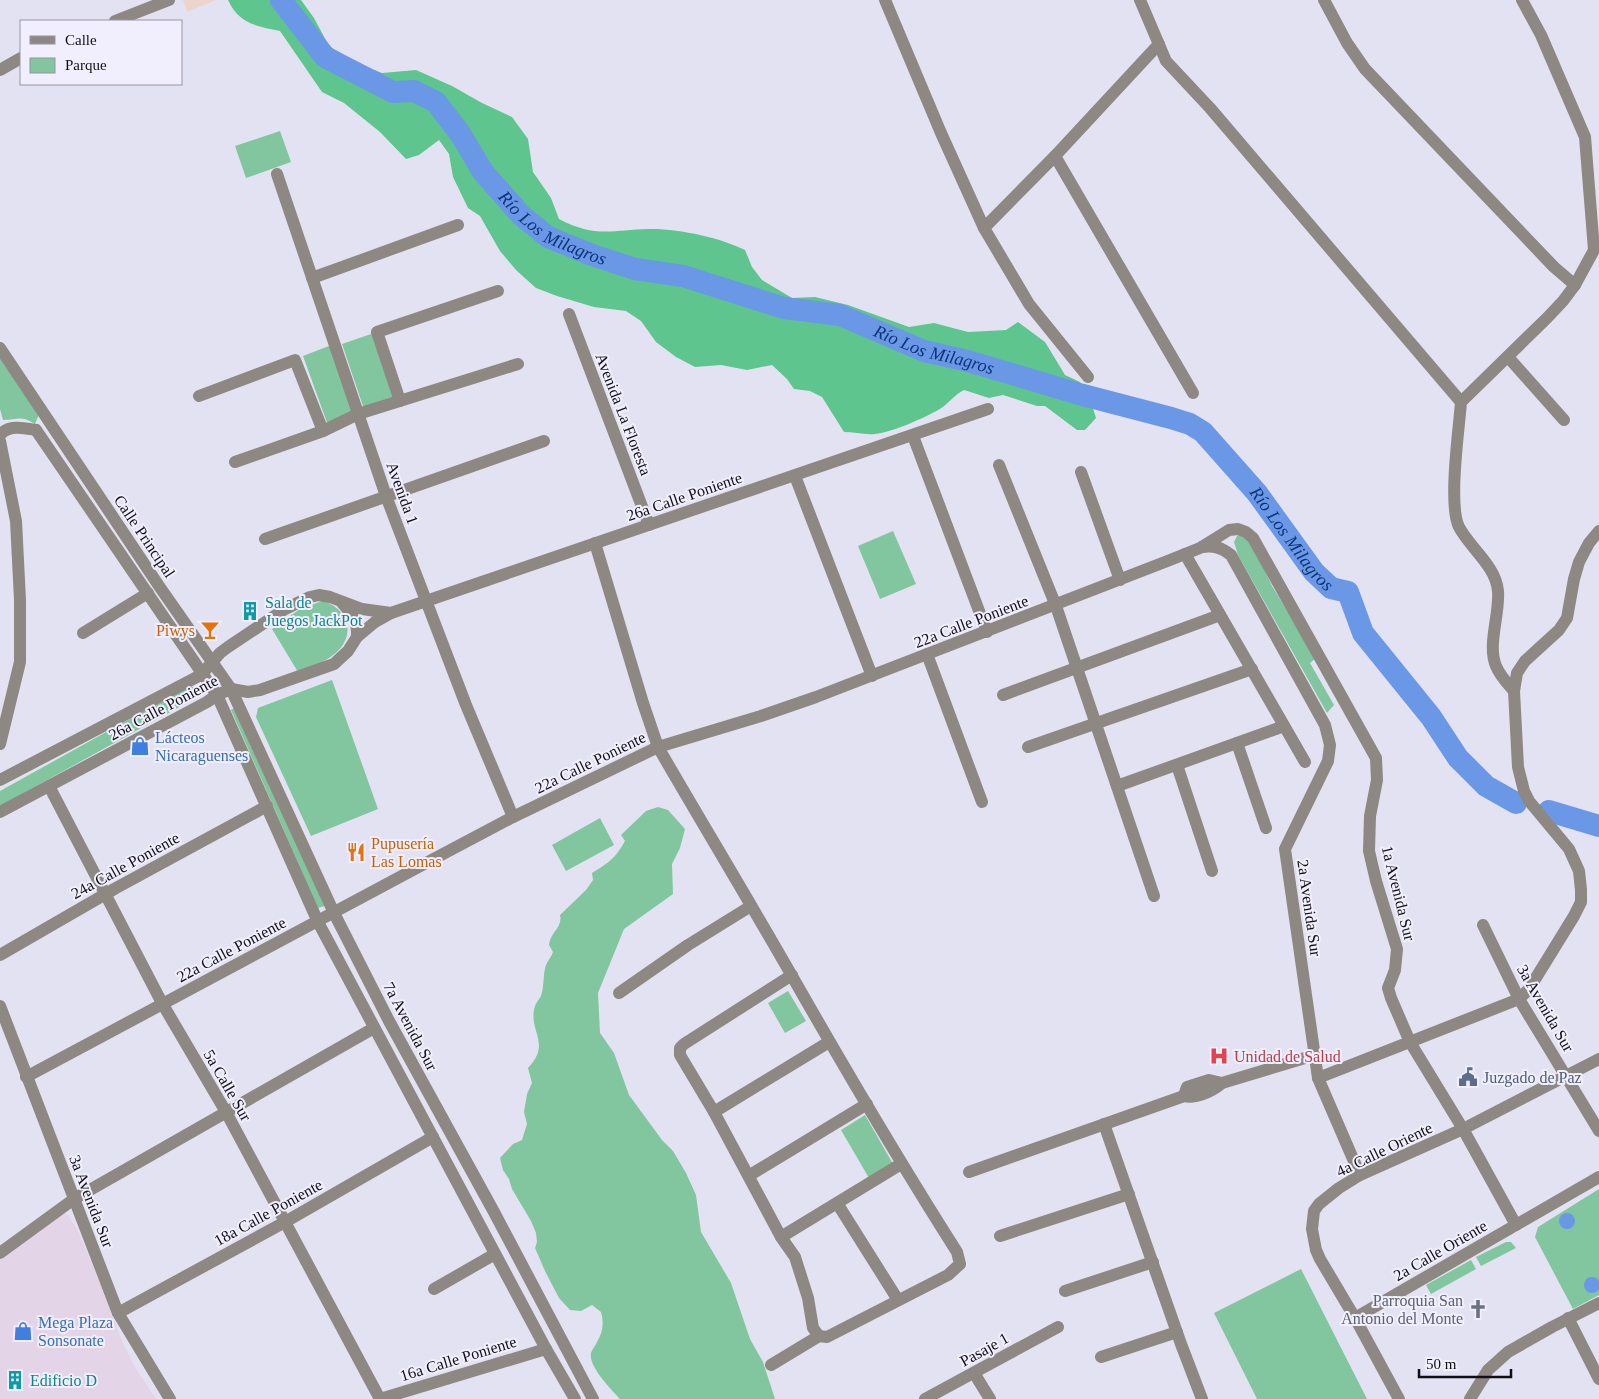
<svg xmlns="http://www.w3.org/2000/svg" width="1599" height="1399" font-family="Georgia,serif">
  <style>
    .commercial { fill: #e3d4e7 }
    .education { fill: #edd4cc }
    .green { fill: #81c69e }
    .forest { fill: #5ec58e }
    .water { fill: #6a98e6 }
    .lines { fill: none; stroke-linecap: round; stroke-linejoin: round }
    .river { stroke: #6a98e6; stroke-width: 22 }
    .minor { stroke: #8e8883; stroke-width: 12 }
    .labels { text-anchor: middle; stroke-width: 4; stroke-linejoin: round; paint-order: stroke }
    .street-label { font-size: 16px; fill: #100f15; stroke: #f1effd }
    .culture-label { font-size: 16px; fill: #0d838f; stroke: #f1effd; text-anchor: start }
    .food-label { font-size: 16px; fill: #c56008; stroke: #f1effd; text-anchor: end }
    .shop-label { font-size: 16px; fill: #366cbe; stroke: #f1effd; text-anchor: start }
    .health-label { font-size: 16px; fill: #be3a42; stroke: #f1effd; text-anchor: start }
    .service-label { font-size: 16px; fill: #4e5e75; stroke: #f1effd; text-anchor: start }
    .worship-label { font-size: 16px; fill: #5b616d; stroke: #f1effd; text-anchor: end }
    .water-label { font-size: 18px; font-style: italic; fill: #0b3378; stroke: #f1effd }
  </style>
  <rect width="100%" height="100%" fill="#e3e2f2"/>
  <polygon class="commercial" points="67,1214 77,1229 103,1290 121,1339 136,1369 156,1399 0,1399 0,1258 61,1215"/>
  <polygon class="education" points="183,0 216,0 187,12"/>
  <g class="green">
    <polygon points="280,131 291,162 246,178 235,146"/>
    <polygon points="377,332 400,401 365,412 342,344"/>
    <polygon points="334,344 358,414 329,428 303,356"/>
    <path d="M0 354 40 412 35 424C20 415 18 420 3 420L0 409Z"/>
    <polygon points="893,531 916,584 880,599 858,546"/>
    <polygon points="1240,535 1252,543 1272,586 1316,658 1310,663 1334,705 1327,713 1238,555 1234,542 1237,536"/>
    <path d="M322 601C331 603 338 608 344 616 348 622 348 628 347 635 342 657 315 665 298 672L272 629 300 609Z"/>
    <polygon points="332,680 378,809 311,836 256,717 258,708"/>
    <path d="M189 686 193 687C196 693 196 696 192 700L0 806V791Z"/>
    <polygon points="232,709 235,709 325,906 318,908 231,710"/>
    <path d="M658 807 668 810 685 829 680 848 672 864 673 894 624 929 598 993 600 1033 614 1053 629 1095 662 1140 673 1151 686 1173 696 1195 701 1232 731 1283 750 1339 763 1362 775 1399H620C611 1389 588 1366 591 1353 592 1349 596 1345 597 1342 603 1332 604 1323 601 1312L592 1305 581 1311 570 1310 559 1298 545 1271 535 1248 537 1242 536 1233 531 1221 512 1189 509 1179 503 1170 500 1158 513 1144 522 1140 527 1124 524 1112 527 1094 532 1083 528 1068C551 1044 530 1033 534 1010 535 1004 538 1001 541 996 544 988 543 977 545 969 546 962 551 958 553 952L549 945C550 932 563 928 560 915L586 890 593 880 592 873C608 863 615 859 625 841L621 835 646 811Z"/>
    <polygon points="600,818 614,845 566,871 552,845"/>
    <polygon points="788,991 806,1021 785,1033 768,1003"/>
    <polygon points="865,1115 893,1164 869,1178 841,1130"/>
    <polygon points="1599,1189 1599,1295 1573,1309 1535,1237 1538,1227"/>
    <polygon points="1506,1242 1511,1242 1516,1248 1481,1266 1476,1257"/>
    <polygon points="1471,1260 1476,1269 1431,1294 1426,1285"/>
    <polygon points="1301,1269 1367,1399 1257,1399 1214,1313"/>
  </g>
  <path class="forest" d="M228 0H301L314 18 329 46 357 63 382 73 416 70 452 86 482 103 512 117 528 139 533 172 551 198 559 219C595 238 611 230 649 229 676 228 722 238 745 250L752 267 762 280 792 298 815 297 848 305 909 327 934 323 968 332 1006 330 1018 322 1045 342 1065 375 1080 382 1087 390 1096 418 1085 430H1077L1045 406H1037L1003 395 989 398 964 390C954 395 949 403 940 409 924 418 893 432 875 434 865 435 854 432 844 432L822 397 810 391 794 389 787 379 772 365 747 370 721 365 695 367 676 357 656 342 641 321 626 311 594 307 557 296 536 288 516 270 500 251 480 216 468 208 453 177 449 154 439 140 419 155 406 159 380 132 344 103 322 92 280 31C256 26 239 24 228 0Z"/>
  <g class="water">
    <circle cx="1567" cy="1221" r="8"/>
    <circle cx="1592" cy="1285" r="8"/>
  </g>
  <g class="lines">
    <g class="river">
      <path id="s1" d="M281 0 325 57 393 92 414 91 436 102 461 135 483 172 521 215 548 237 592 255 635 269 683 276 784 308 840 315 924 351 968 361 1079 394 1171 418 1190 424 1203 432 1257 493 1314 572 1331 588 1348 592 1363 633 1431 717 1458 758 1486 786 1516 803"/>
      <polyline points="1549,811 1599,826"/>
    </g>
    <g class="minor">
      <polyline points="885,0 941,133 984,228"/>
      <polyline points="1140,0 1166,61 1210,108 1461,402"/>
      <polyline points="1324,0 1347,43 1365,69 1554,267 1575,285"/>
      <polyline points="115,21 169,0"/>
      <polyline points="0,70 21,58"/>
      <polyline points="1055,156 1159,44"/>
      <polyline points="277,174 386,496 466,705 513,817"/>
      <polyline points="312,278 458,225"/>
      <polyline points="569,314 649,525"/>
      <polyline points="0,348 159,586 231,689 334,913 389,1021 494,1212 593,1399"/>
      <polyline points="1508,357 1564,420"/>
      <polyline points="1088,377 1029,304 984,228 1055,156 1193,393"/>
      <polyline points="199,396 295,360 323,431"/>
      <polyline points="400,401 377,332 498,291"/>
      <polyline points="36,430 217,695 318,922 546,1349 575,1399"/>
      <path d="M0 435C9 424 24 428 36 430"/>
      <polyline points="913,436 987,632"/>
      <polyline points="0,441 16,521 20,600 20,662 0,744"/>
      <polyline points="235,462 323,431 358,414 518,364"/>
      <polyline points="999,465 1056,606 1154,896"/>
      <polyline points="1081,472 1120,580"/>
      <polyline points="795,476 872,676"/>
      <polyline points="265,539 544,441"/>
      <path d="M595 543 643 703 658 747C702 823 748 899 792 976 845 1069 899 1161 957 1252L960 1264 948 1275 827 1337 819 1336 771 1365"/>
      <path d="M1202 547C1214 545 1222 548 1231 555L1325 725 1330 745 1328 761 1285 849 1318 1078 1360 1175"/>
      <polyline points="1185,554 1305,762"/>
      <path d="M343 604C352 614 358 622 357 637"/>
      <polyline points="83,633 148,593"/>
      <polyline points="927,654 982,802"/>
      <path d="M1514 691C1507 683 1500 676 1496 666 1487 645 1500 614 1498 591 1496 566 1470 548 1459 527 1448 505 1459 429 1461 402L1547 318 1563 301 1575 285 1594 250 1585 137 1541 35 1522 0"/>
      <polyline points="1003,695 1220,615"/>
      <polyline points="1237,743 1266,828"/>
      <polyline points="1028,747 1252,669"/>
      <polyline points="1177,765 1212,871"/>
      <polyline points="0,780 195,678 202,674 220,653 228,647 285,609 310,597 319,595 330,597 362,609 391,613"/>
      <polyline points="49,786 162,1003 226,1112 380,1399"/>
      <polyline points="1117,786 1284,726"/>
      <polyline points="0,812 207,702 217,695 231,689 248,692 260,690 334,664 348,651 357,637 375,622 391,613 988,409"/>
      <polyline points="1483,925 1519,999 1599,1131"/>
      <polyline points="0,955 116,888 267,806"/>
      <polyline points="792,975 684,1044 680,1048 680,1055 714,1112 781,1237 795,1257 808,1298 813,1328 819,1336"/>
      <polyline points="619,993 688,945 751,906"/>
      <polyline points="0,1006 118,1313 170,1399"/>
      <polyline points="26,1077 426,863 513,817 658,747 761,716 816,697 1170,560 1200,548 1229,530 1238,529 1246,532 1253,538 1376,758 1377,780 1370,816 1369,851 1376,881 1397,949 1395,970 1388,988 1391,998 1410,1042 1463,1129 1516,1225"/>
      <polyline points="1318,1078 1519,999 1529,989 1574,916 1581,902 1581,890 1579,871 1569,849 1529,801 1524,791 1518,767 1514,691 1517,673 1525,661 1559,630 1567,618 1574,579 1579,562 1589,543 1599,531"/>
      <polyline points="1184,1096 1187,1087 1209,1080 1222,1083"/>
      <polyline points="714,1112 829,1042"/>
      <polyline points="1104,1124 1181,1344 1202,1399"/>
      <path d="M969 1172 1184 1096C1196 1099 1213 1091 1222 1083L1315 1055"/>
      <polyline points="750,1175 867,1104"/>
      <polyline points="837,1203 898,1300"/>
      <polyline points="1000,1236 1129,1194"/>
      <polyline points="781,1237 901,1164"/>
      <polyline points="0,1253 74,1199 374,1028"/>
      <polyline points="434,1289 495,1254"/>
      <polyline points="1065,1291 1153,1262"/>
      <polyline points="118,1313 285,1222 433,1137"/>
      <polyline points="1355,1318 1599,1177"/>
      <polyline points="1568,1318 1599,1379"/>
      <polyline points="1101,1357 1177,1332"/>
      <polyline points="974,1373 990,1399"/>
      <polyline points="380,1399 546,1349"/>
      <polyline points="925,1399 1058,1327"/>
      <polyline points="1399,1399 1355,1318 1320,1259 1316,1250 1312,1229 1314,1211 1319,1204 1339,1188 1360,1175 1463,1129 1599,1059"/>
      <polyline points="1470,1399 1488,1370 1508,1352 1552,1327 1599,1303"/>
    </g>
  </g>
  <defs>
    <g id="building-bare" transform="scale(1.5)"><path d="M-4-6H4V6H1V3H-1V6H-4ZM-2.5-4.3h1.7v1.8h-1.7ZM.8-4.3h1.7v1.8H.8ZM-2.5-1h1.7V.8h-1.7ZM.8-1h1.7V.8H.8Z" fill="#0f9aa8" stroke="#f1effd" stroke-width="2.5" paint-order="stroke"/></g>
    <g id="bar-bare" transform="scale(1.5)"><path d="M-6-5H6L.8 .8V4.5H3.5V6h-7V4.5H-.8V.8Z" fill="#e8710a" stroke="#f1effd" stroke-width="2.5" paint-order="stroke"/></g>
    <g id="shop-bare" transform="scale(1.5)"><path d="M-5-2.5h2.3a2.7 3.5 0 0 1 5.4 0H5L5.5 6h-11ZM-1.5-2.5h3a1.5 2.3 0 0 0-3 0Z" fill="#3f7fe0" stroke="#f1effd" stroke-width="2.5" paint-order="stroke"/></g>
    <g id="restaurant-bare" transform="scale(1.5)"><path d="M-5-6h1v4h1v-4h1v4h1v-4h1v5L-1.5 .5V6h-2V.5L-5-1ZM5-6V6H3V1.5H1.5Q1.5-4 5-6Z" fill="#e8710a" stroke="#f1effd" stroke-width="2.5" paint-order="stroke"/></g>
    <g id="hospital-bare" transform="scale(1.5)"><path d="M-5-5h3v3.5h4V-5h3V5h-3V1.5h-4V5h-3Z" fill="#e0444e" stroke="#f1effd" stroke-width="2.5" paint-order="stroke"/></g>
    <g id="civic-bare" transform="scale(1.5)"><path d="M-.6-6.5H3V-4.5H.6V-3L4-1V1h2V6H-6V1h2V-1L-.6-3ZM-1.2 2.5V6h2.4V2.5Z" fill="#5c6f8a" stroke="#f1effd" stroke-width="2.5" paint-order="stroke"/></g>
    <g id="church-bare" transform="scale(1.5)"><path d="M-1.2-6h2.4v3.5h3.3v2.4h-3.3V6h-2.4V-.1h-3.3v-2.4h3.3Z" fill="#6b7280" stroke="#f1effd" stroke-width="2.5" paint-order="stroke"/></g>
  </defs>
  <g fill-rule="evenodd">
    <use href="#building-bare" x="250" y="611"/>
    <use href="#bar-bare" x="210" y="630"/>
    <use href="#shop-bare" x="140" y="746"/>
    <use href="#restaurant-bare" x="356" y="852"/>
    <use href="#hospital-bare" x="1219" y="1056"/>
    <use href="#civic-bare" x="1468" y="1077"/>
    <use href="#church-bare" x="1478" y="1309"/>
    <use href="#shop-bare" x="23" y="1331"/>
    <use href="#building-bare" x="15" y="1380"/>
  </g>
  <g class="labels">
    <g class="street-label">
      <text transform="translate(624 414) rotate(69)" y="6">Avenida La Floresta</text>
      <text transform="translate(403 493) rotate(70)" y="6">Avenida 1</text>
      <text transform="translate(684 496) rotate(-19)" y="6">26a Calle Poniente</text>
      <text transform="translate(145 536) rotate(56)" y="6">Calle Principal</text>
      <text transform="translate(971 621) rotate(-21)" y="6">22a Calle Poniente</text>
      <text transform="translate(163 707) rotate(-28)" y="6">26a Calle Poniente</text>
      <text transform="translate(590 762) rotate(-26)" y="6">22a Calle Poniente</text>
      <text transform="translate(125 865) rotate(-29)" y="6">24a Calle Poniente</text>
      <text transform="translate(1399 893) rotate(76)" y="6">1a Avenida Sur</text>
      <text transform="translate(1310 908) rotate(82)" y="6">2a Avenida Sur</text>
      <text transform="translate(231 949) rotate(-28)" y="6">22a Calle Poniente</text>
      <text transform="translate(1546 1008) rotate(60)" y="6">3a Avenida Sur</text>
      <text transform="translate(411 1026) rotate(62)" y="6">7a Avenida Sur</text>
      <text transform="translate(228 1085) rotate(60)" y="6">5a Calle Sur</text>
      <text transform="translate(1384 1149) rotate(-26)" y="6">4a Calle Oriente</text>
      <text transform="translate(92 1201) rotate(69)" y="6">3a Avenida Sur</text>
      <text transform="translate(268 1212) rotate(-29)" y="6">18a Calle Poniente</text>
      <text transform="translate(1440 1250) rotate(-30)" y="6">2a Calle Oriente</text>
      <text transform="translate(984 1349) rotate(-29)" y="6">Pasaje 1</text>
      <text transform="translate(458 1358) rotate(-17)" y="6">16a Calle Poniente</text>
    </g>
    <g class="culture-label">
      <text x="265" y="608">Sala de<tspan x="265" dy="18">Juegos JackPot</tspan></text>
      <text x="30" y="1386">Edificio D</text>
    </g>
    <g class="food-label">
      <text x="195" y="636">Piwys</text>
      <text x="371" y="849" text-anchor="start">Pupusería<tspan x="371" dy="18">Las Lomas</tspan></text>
    </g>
    <g class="shop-label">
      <text x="155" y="743">Lácteos<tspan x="155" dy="18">Nicaraguenses</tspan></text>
      <text x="38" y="1328">Mega Plaza<tspan x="38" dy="18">Sonsonate</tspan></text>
    </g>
    <g class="health-label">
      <text x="1234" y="1062">Unidad de Salud</text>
    </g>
    <g class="service-label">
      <text x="1483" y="1083">Juzgado de Paz</text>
    </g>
    <g class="worship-label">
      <text x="1463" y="1306">Parroquia San<tspan x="1463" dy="18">Antonio del Monte</tspan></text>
    </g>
    <g class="water-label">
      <text dy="6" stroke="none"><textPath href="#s1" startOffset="370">Río Los Milagros</textPath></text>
      <text dy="6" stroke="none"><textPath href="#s1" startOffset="775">Río Los Milagros</textPath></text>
      <text dy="6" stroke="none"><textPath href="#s1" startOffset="1196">Río Los Milagros</textPath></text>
    </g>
  </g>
  <rect x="20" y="20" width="162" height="65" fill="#f1effd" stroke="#9795a0"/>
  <rect x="30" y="36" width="25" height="8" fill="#8e8883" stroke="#9795a0"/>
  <text x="65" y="45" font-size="15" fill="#100f15">Calle</text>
  <rect x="30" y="58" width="25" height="15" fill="#81c69e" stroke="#9795a0"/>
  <text x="65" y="70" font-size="15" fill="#100f15">Parque</text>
  <path d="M1419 1369v8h92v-8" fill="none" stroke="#100f15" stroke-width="2.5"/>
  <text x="1426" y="1369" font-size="15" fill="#100f15" stroke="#f1effd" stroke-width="4" paint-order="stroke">50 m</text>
</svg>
